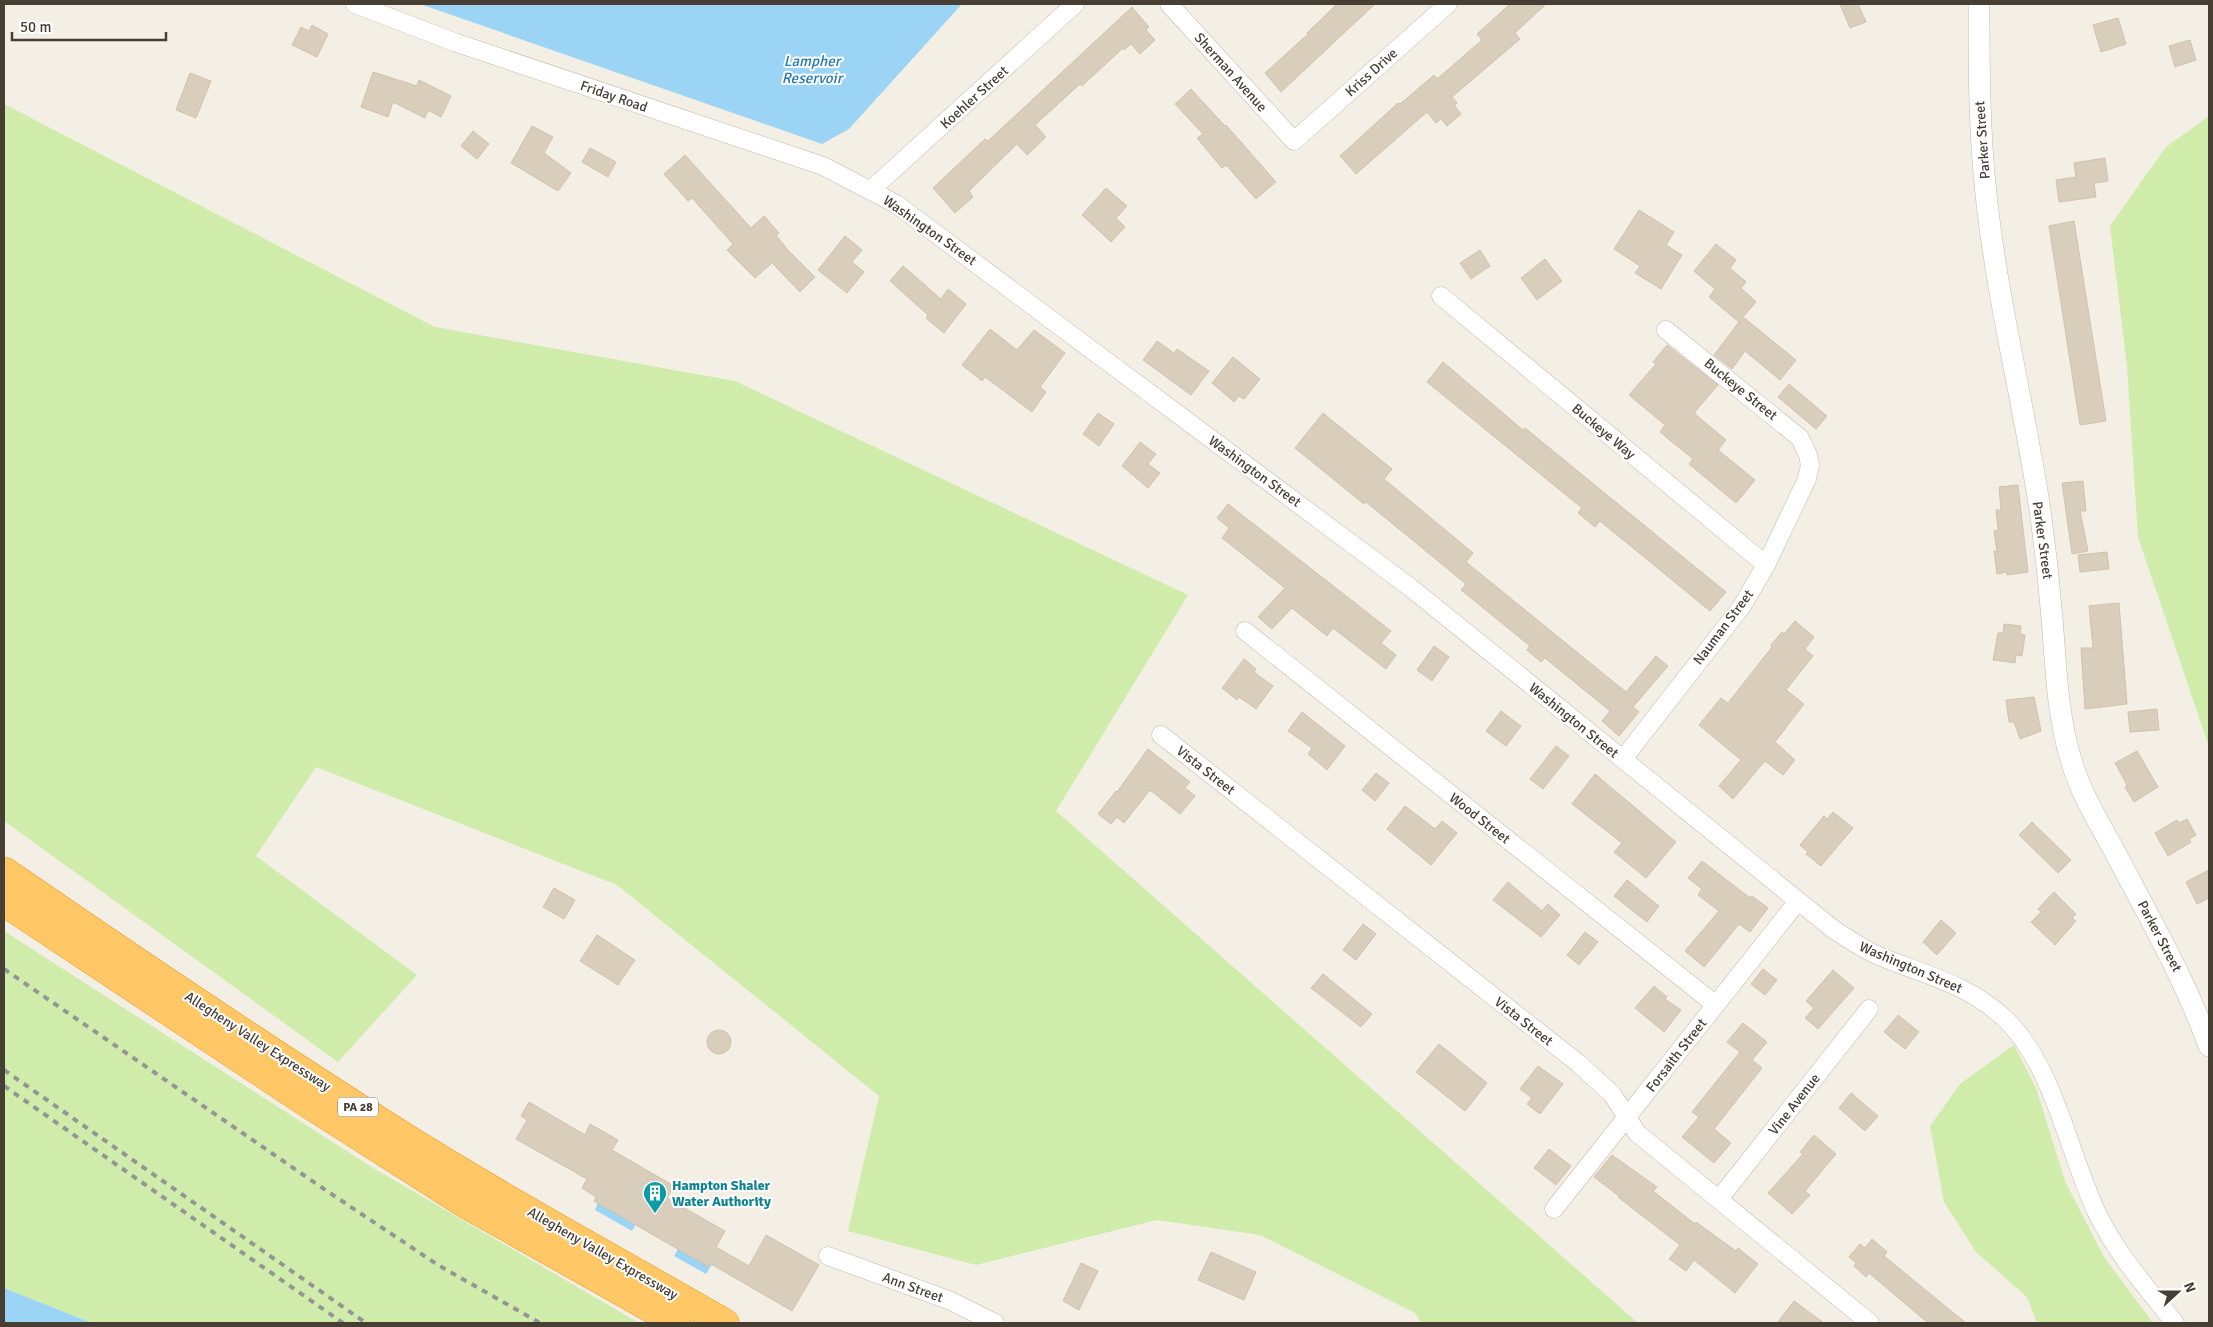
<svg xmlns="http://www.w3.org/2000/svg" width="2213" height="1327" font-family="Signika,sans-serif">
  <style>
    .green { fill: #d0ecaa }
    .water { fill: #9cd4f6 }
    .building { fill: #d9cdbc; stroke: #d2c2ac }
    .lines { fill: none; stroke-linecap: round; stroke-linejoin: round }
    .minor-casing { stroke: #c3b9aa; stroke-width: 19 }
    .tertiary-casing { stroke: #c3b9aa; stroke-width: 22 }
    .motorway-casing { stroke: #e99d29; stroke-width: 29 }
    .minor { stroke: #fff; stroke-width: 18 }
    .tertiary { stroke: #fff; stroke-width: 21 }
    .motorway { stroke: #ffc765; stroke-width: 28 }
    .rail { stroke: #959595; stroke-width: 4; stroke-dasharray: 6 6; stroke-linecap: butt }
    .labels { text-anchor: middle; stroke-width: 4; stroke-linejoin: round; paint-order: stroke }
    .shield { fill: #fff; stroke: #7e7971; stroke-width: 1 }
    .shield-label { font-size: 12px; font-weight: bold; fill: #473f34 }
    .street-label { font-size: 14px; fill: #473f34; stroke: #fff }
    .culture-label { font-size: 14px; font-weight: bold; fill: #0d838f; stroke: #fff; text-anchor: start }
    .water-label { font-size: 15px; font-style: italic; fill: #247ab2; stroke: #fff }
  </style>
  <rect width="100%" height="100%" fill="#f4efe5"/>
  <g class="green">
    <polygon points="4,104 435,327 735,381 1188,595 1056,811 1638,1323 1421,1323 1415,1313 1260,1235 1157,1220 976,1265 848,1231 879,1096 617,885 316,767 256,856 417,975 338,1062 4,821"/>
    <polygon points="2209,116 2209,747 2138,537 2127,367 2110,226 2166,147"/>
    <polygon points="4,931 370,1166 639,1323 92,1323 4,1288"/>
    <polygon points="2014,1045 2036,1088 2065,1181 2104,1257 2153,1323 2037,1323 2027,1297 1976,1252 1944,1202 1930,1126 1960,1084"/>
  </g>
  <g class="water">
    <polygon points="420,4 962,4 849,129 822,144"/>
    <polygon points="598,1203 636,1224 632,1231 595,1210"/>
    <polygon points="678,1249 712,1264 706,1274 674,1256"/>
    <polygon points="4,1288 92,1323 4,1323"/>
  </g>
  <g class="building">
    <polygon points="1337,4 1375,4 1281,92 1265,73 1308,34 1307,33"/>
    <polygon points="1510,4 1546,4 1515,33 1520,39 1452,97 1457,103 1454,105 1461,114 1447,126 1441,119 1436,123 1427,112 1356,174 1340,156 1398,103 1400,104 1434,75 1437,79 1482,40 1477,34"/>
    <polygon points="1840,4 1858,4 1866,22 1850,28"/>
    <polygon points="1132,7 1149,27 1146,30 1155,40 1140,54 1131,44 1124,50 1123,48 1082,86 1080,84 1035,125 1046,137 1027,155 1017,144 969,191 973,197 955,213 933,188 985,139 988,141"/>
    <polygon points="2118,18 2126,44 2101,52 2093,25"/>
    <polygon points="312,25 328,34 317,57 292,45 301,27 309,31"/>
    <polygon points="2190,40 2196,60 2175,67 2169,46"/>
    <polygon points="373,72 417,86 419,80 451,96 441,117 428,110 425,118 393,102 388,117 361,107"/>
    <polygon points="190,73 211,81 196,118 176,110"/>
    <polygon points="1191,89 1225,126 1226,125 1276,182 1256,199 1226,165 1222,168 1197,138 1203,134 1175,104"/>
    <polygon points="532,126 553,137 544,153 571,173 558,191 511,163"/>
    <polygon points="473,131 489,144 477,159 461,146"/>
    <polygon points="590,148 616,162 608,177 582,162"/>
    <polygon points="685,155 751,228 764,216 779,233 776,235 787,249 815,277 800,292 772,263 755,278 727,250 733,244 692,198 688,201 664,174"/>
    <polygon points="2105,158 2108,181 2094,183 2096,197 2059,202 2056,180 2076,177 2074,163"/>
    <polygon points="1106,188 1127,206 1116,218 1125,227 1111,242 1082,215"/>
    <polygon points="1639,210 1674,232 1666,245 1682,255 1661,289 1635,273 1640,266 1614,249"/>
    <polygon points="2074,221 2106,421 2080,425 2049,226"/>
    <polygon points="845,236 862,250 852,262 864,272 847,293 818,270"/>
    <polygon points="1716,244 1736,260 1730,268 1746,282 1741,288 1756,302 1743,317 1796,360 1780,380 1745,351 1732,369 1714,355 1739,322 1709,297 1715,289 1694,271"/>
    <polygon points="1480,250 1490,266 1471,279 1460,263"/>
    <polygon points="1545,259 1562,281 1537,300 1521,278"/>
    <polygon points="903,266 941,299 948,289 966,304 944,333 926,318 928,315 890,281"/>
    <polygon points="990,329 1017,350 1034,330 1065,353 1040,387 1046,392 1032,412 985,377 982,381 962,365"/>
    <polygon points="1157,341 1174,353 1177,349 1209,371 1191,395 1143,360"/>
    <polygon points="1667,345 1718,385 1694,413 1726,440 1718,450 1755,480 1736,503 1689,464 1693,459 1660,432 1665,425 1629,395 1656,364 1653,362"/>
    <polygon points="1233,357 1260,379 1244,399 1239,396 1234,402 1212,383"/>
    <polygon points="1443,362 1523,430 1525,428 1726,592 1710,611 1600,521 1595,527 1578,513 1582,508 1427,382"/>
    <polygon points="1789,384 1827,416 1816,429 1778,397"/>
    <polygon points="1098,413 1114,424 1099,446 1083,434"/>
    <polygon points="1323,413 1392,469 1384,479 1473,553 1466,562 1626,692 1656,656 1668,666 1633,707 1639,712 1619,736 1602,721 1610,711 1545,658 1541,662 1527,650 1530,646 1461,590 1466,584 1366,502 1364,504 1295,448"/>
    <polygon points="1140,442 1156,454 1148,464 1160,473 1148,488 1122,466"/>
    <polygon points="2083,481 2086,511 2080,511 2088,551 2072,554 2062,483"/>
    <polygon points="2018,485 2028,572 2007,575 2007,572 1997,574 1994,551 1997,551 1994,531 1998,530 1996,510 2001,510 1999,487"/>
    <polygon points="1228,504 1391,631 1381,643 1396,655 1386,669 1333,628 1327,636 1292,608 1272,629 1258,617 1285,588 1222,538 1229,528 1217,518"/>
    <polygon points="2107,552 2109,569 2080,572 2078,555"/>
    <polygon points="2119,603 2127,704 2085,709 2081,648 2093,648 2089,606"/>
    <polygon points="1795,621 1814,637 1805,649 1813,656 1786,690 1804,704 1775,742 1795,760 1783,775 1765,761 1733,799 1719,786 1741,760 1699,725 1721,698 1728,703 1772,647 1771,645 1782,632 1784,634"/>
    <polygon points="2004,624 2021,626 2020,634 2025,635 2022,656 2016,655 2015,663 1993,660 1998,633 2003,633"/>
    <polygon points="1434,646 1449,657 1432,681 1417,670"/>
    <polygon points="1244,659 1256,669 1254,672 1273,686 1256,709 1239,697 1237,700 1222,688"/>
    <polygon points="2034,697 2041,731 2020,739 2014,722 2009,722 2006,700"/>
    <polygon points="2157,709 2159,730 2130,732 2128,712"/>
    <polygon points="1501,711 1521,726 1506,746 1486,731"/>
    <polygon points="1302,712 1345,746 1327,770 1308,754 1312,748 1288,731"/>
    <polygon points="1556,746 1569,756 1543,789 1530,779"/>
    <polygon points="1148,749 1190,782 1185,788 1195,796 1180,814 1150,790 1124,823 1117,817 1111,824 1098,814 1116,791 1117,792"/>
    <polygon points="2137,751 2158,787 2134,802 2125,787 2127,785 2115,763"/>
    <polygon points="1376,773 1389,783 1375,801 1362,790"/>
    <polygon points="1595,774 1676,842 1646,878 1614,852 1622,843 1572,804"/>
    <polygon points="1405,806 1435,829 1442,821 1457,833 1431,865 1387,829"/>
    <polygon points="1833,812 1853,828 1821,866 1806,854 1808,852 1800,845 1824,816 1827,819"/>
    <polygon points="2187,819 2196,835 2189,839 2191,842 2168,856 2155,833 2177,820 2179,823"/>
    <polygon points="2032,822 2071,860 2058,873 2019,835"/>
    <polygon points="1702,861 1750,898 1752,896 1768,908 1750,932 1739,924 1704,967 1685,951 1719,911 1698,895 1702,889 1688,878"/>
    <polygon points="2209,870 2209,898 2197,904 2186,882"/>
    <polygon points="1627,880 1659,906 1647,922 1614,896"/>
    <polygon points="1508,882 1542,911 1548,904 1560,915 1541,937 1493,900"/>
    <polygon points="554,888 575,900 564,919 543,907"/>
    <polygon points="2054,892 2076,914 2072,918 2076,921 2055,945 2031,922 2041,912 2038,909"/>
    <polygon points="1941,920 1956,933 1937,955 1923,942"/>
    <polygon points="1363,924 1376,934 1356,960 1343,950"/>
    <polygon points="1585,932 1598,942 1579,965 1567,955"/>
    <polygon points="597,935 635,960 618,985 580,961"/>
    <polygon points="1763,969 1777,980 1765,995 1751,984"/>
    <polygon points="1833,970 1854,988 1818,1029 1805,1018 1814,1008 1806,1001"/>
    <polygon points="1323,974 1372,1014 1361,1027 1311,988"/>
    <polygon points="1654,986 1667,997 1665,999 1681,1010 1664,1032 1635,1008"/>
    <polygon points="1898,1015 1919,1032 1905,1049 1884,1032"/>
    <polygon points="1743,1023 1767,1042 1752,1060 1762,1068 1714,1129 1731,1143 1714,1163 1682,1137 1699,1117 1692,1112 1740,1052 1727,1042"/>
    <circle cx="719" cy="1042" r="12"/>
    <polygon points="1439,1044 1487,1083 1465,1111 1416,1072"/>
    <polygon points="1538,1066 1563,1084 1540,1114 1527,1104 1532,1098 1520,1089"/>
    <polygon points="1851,1093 1878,1116 1865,1131 1839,1108"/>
    <polygon points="529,1102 585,1135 590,1124 618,1140 612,1150 674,1186 667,1198 725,1231 716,1247 749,1266 766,1235 819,1265 792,1311 711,1264 709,1267 594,1201 596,1197 582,1188 587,1179 516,1139 527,1120 521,1116"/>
    <polygon points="1814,1135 1836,1154 1805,1191 1810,1195 1792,1214 1768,1193 1803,1154 1800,1152"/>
    <polygon points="1549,1149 1571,1166 1556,1185 1534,1168"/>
    <polygon points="1612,1155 1657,1187 1653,1191 1695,1224 1696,1222 1736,1251 1738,1248 1758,1264 1735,1293 1694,1260 1686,1271 1669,1259 1680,1245 1618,1197 1619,1196 1594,1177"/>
    <polygon points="1872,1239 1887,1252 1884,1256 1966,1323 1928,1323 1869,1273 1866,1277 1854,1266 1856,1263 1849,1257 1860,1244 1865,1248"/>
    <polygon points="1211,1252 1256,1272 1244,1300 1198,1280"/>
    <polygon points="1081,1263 1098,1271 1079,1310 1063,1301"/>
    <polygon points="1794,1301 1824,1323 1777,1323"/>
  </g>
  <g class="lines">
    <g class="minor-casing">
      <g id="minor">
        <path d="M355 4 454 42 823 166 896 204 1411 588 1833 929C1848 939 1863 949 1879 956 1922 974 1968 984 2003 1017 2053 1062 2068 1152 2097 1213 2116 1253 2147 1288 2175 1323"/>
        <polyline points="1169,4 1294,141 1448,4"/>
        <polyline points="872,189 1075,4"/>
        <polyline points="1441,296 1766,565"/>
        <polyline points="1245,631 1716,1005"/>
        <polyline points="1161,735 1578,1063 1612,1094 1637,1133 1870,1323"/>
        <polyline points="1623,759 1742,606 1766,565 1807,479 1810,465 1808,455 1800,438 1666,330"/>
        <polyline points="1719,1199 1869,1009"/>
        <polyline points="1554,1209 1798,901"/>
        <polyline points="828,1256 951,1301 995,1323"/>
      </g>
    </g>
    <g class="tertiary-casing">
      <path id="tertiary" d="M1979 4C1979 67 1979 130 1986 194 1997 300 2024 404 2040 510 2045 546 2049 582 2052 618 2056 666 2057 716 2072 763 2082 796 2101 826 2117 856 2150 919 2185 979 2209 1046"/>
    </g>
    <g class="motorway-casing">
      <g id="motorway">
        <path d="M4 871C132 959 261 1046 392 1129 501 1198 614 1259 725 1323"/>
        <polyline points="4,902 310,1105 464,1203 677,1323"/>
      </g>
    </g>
    <use href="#minor" class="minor"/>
    <use href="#tertiary" class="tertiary"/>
    <use href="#motorway" class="motorway"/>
    <g class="rail">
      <polyline points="4,969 321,1187 438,1265 540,1323"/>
      <polyline points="4,1070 366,1323"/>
      <polyline points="4,1086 343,1323"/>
    </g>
  </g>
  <defs>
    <g id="building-pin" transform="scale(1.25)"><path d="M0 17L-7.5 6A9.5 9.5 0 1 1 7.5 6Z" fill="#0f9aa8" stroke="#fff"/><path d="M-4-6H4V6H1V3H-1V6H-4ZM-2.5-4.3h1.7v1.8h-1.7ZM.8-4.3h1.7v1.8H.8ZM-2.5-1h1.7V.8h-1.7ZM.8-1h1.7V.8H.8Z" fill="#fff"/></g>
  </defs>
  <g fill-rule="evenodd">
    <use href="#building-pin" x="655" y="1193"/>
  </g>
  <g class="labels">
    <rect class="shield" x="338" y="1097.5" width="40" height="19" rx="4"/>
    <g class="shield-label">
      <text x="358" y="1111">PA 28</text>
    </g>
    <g class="street-label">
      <text transform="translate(1231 72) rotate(48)" y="5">Sherman Avenue</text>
      <text transform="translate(1371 72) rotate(-42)" y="5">Kriss Drive</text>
      <text transform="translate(614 96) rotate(19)" y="5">Friday Road</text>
      <text transform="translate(974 97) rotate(-42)" y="5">Koehler Street</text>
      <text transform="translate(1982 140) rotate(-94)" y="5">Parker Street</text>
      <text transform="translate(930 230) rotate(35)" y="5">Washington Street</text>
      <text transform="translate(1741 389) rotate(39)" y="5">Buckeye Street</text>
      <text transform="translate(1604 431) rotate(40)" y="5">Buckeye Way</text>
      <text transform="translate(1255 471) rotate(36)" y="5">Washington Street</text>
      <text transform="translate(2043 540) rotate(82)" y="5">Parker Street</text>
      <text transform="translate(1723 627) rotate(-53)" y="5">Nauman Street</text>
      <text transform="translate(1574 720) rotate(39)" y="5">Washington Street</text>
      <text transform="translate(1206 770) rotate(38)" y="5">Vista Street</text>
      <text transform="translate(1480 818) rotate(38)" y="5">Wood Street</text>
      <text transform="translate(2160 936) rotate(62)" y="5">Parker Street</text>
      <text transform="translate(1911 967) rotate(23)" y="5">Washington Street</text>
      <text transform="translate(1524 1021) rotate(38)" y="5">Vista Street</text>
      <text transform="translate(258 1041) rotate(33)" y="5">Allegheny Valley Expressway</text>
      <text transform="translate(1676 1055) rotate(-52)" y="5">Forsaith Street</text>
      <text transform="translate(1794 1104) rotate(-52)" y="5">Vine Avenue</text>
      <text transform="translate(603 1253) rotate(30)" y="5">Allegheny Valley Expressway</text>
      <text transform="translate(913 1287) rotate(20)" y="5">Ann Street</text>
    </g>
    <g class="culture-label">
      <text x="672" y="1190">Hampton Shaler<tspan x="672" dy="16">Water Authority</tspan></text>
    </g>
    <g class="water-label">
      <text x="812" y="66">Lampher<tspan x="812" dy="17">Reservoir</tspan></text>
    </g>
  </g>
  <rect width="2213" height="1327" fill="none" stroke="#473f34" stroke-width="10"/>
  <g transform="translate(2178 1292) rotate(69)" stroke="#ffffff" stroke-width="4" paint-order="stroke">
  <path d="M0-4L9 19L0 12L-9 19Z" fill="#473f34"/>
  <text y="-8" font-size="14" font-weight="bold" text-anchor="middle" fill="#473f34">N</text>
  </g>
  <path d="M12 32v8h154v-8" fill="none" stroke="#473f34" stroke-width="2.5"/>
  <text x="20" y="32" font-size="15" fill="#473f34" stroke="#ffffff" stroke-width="4" paint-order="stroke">50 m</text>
</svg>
